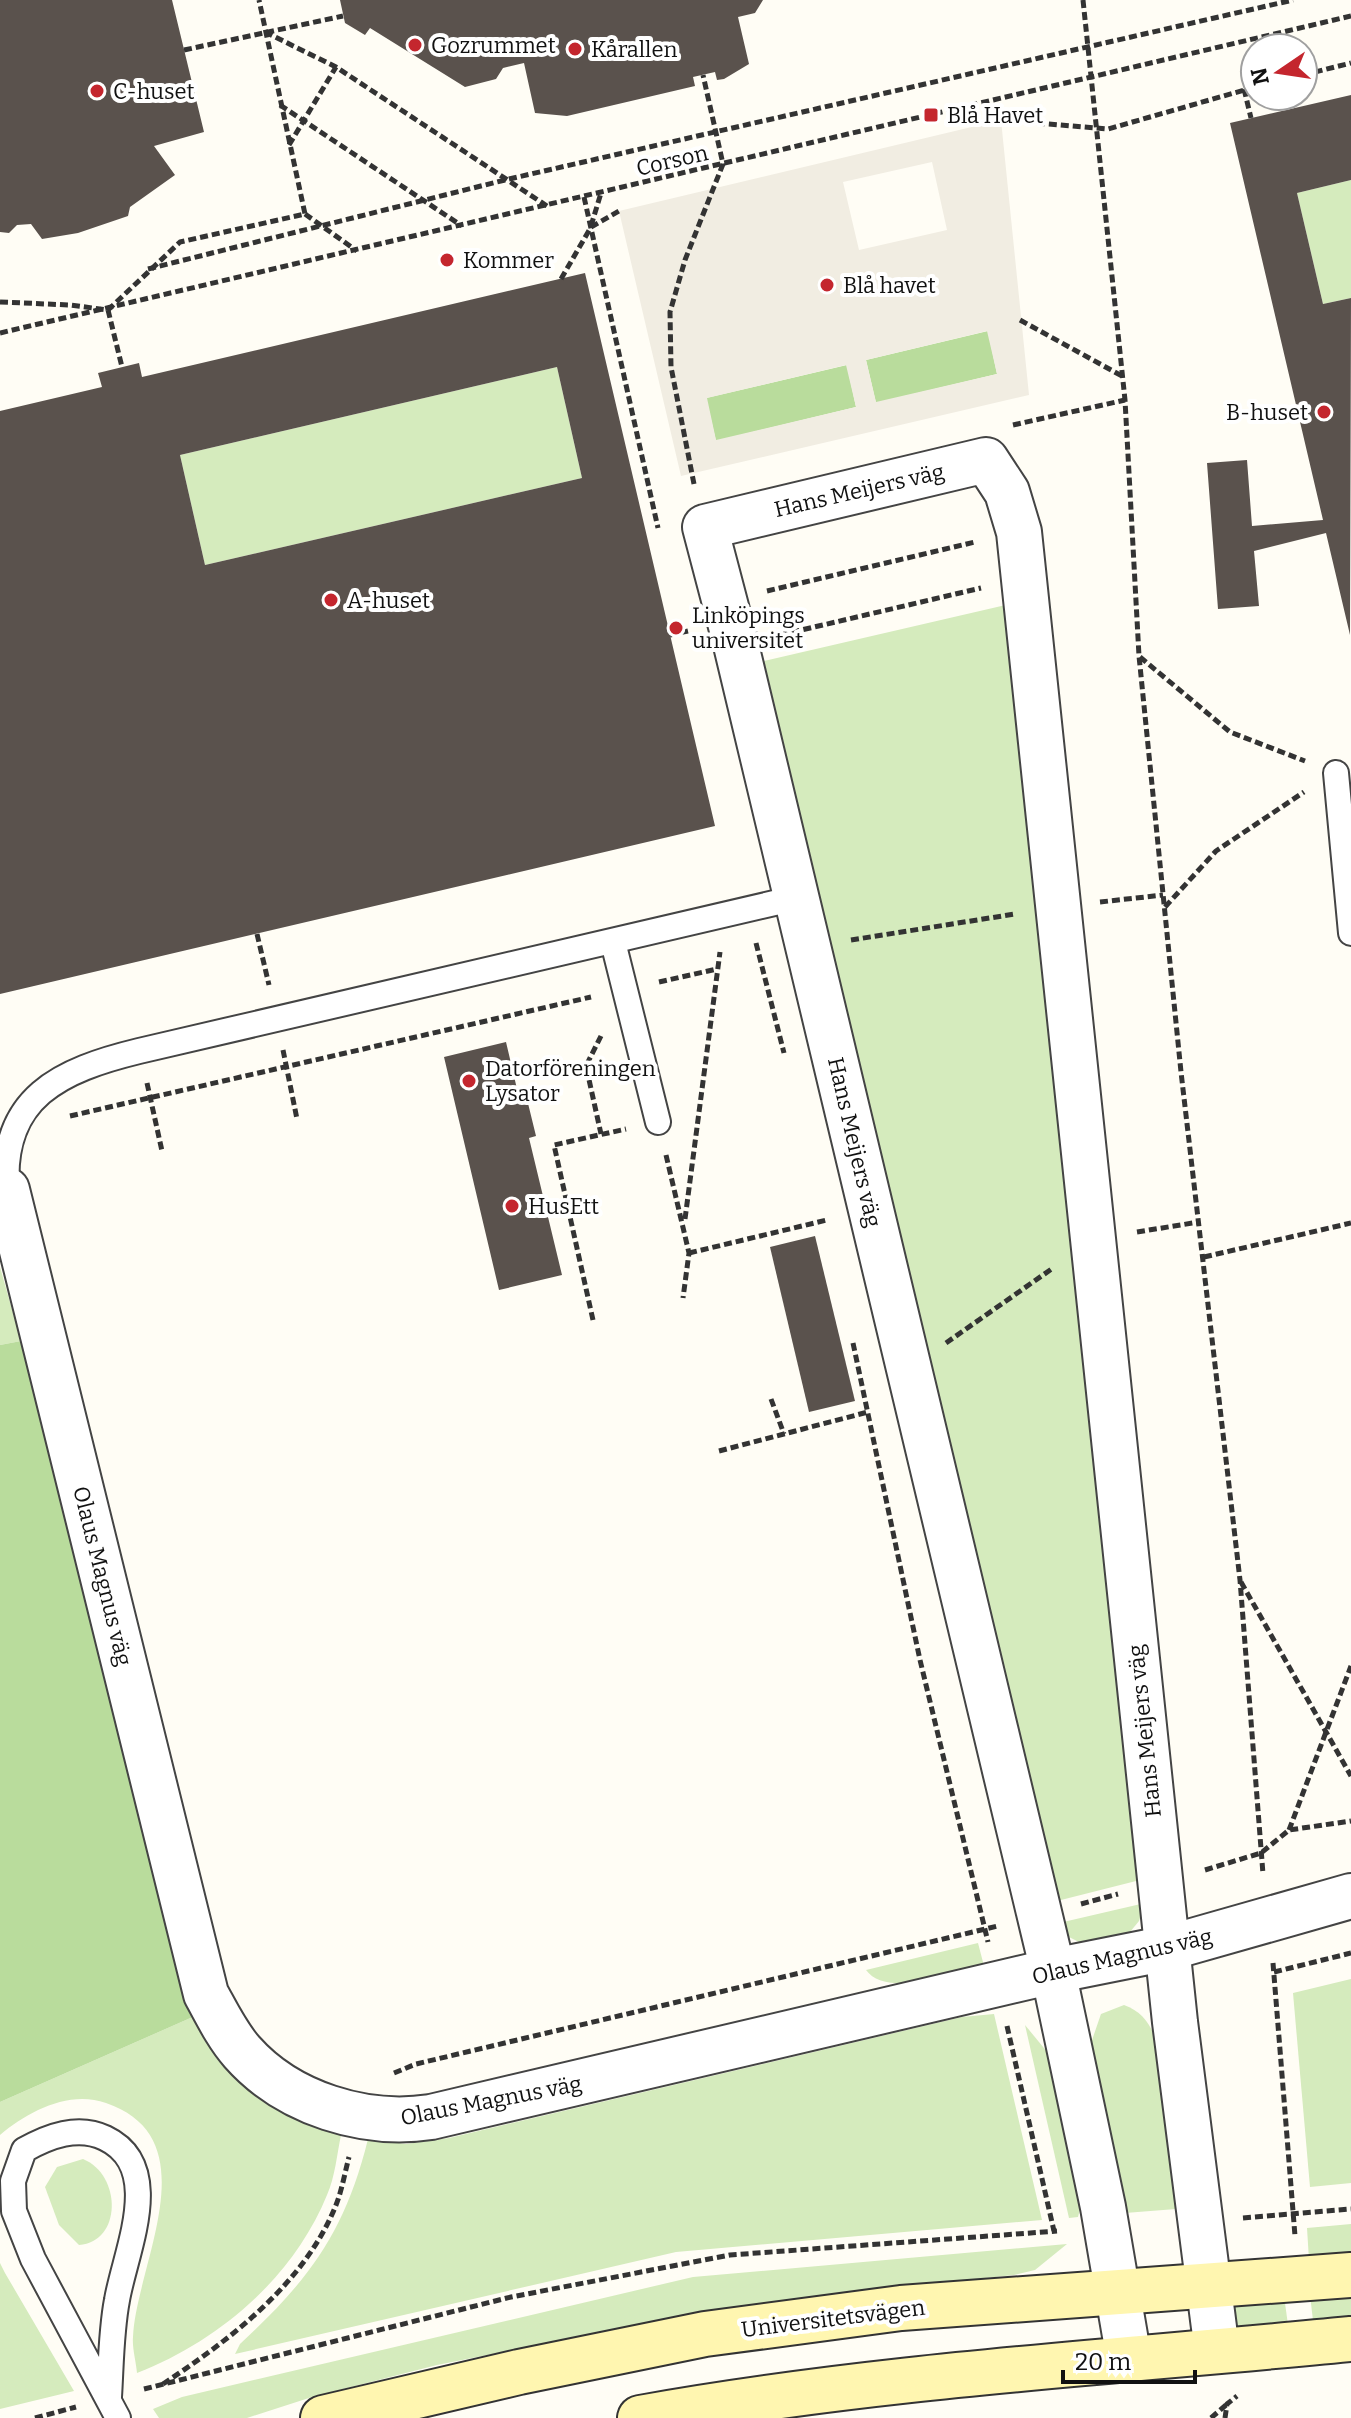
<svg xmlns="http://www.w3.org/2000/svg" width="1351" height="2418" font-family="Bitter,serif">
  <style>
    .green { fill: #d5ebbd }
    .forest { fill: #b9dc9c }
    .plaza { fill: #f1ede2; fill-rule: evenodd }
    .building { fill: #5a524d; fill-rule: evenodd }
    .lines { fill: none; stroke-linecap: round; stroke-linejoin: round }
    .lane-casing { stroke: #444; stroke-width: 28 }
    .street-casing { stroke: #444; stroke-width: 48 }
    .secondary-casing { stroke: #333; stroke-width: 48 }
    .path { stroke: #333; stroke-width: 5; stroke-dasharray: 8 4; stroke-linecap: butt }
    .lane { stroke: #fff; stroke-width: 24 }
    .street { stroke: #fff; stroke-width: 44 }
    .secondary { stroke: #fff6b0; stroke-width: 44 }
    .poi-dot { fill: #c4262e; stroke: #fff; stroke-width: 3 }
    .labels { text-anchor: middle; stroke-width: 8; stroke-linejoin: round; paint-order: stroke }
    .poi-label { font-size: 22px; fill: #111; stroke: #fff; text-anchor: start }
    .street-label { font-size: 22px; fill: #111; stroke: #fff }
  </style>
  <rect width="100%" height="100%" fill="#fffdf5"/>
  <g class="green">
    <polygon points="1351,180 1351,298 1323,304 1297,193"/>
    <polygon points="557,367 582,478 205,565 180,455"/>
    <polygon points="1010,604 1144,1879 1057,1901 764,661"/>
    <polygon points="0,1267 21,1341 0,1345"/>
    <polygon points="1145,1903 1139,1921 1130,1932 1081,1943 1065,1935 1059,1923"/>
    <path d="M978 1943 984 1966C953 1972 887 1999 866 1970Z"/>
    <polygon points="1351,1979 1351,2183 1310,2187 1293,1993"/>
    <path d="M1124 2005C1144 2012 1153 2028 1158 2047L1176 2209 1125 2213 1091 2043 1101 2014Z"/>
    <path d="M994 2014 1042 2220 676 2252 235 2354 240 2344C310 2279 345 2232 368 2139L406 2144 449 2138 962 2017Z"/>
    <path d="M195 2016C245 2072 268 2109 341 2135 337 2154 335 2177 327 2195 293 2278 219 2341 137 2373 136 2361 132 2348 133 2337 136 2265 211 2139 106 2103 68 2090 28 2112 0 2135V2102Z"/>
    <polygon points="1025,2025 1048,2053 1082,2201 1078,2217 1069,2218"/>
    <path d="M83 2159C122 2175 122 2242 79 2245L59 2225 45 2187 57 2167Z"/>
    <polygon points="1351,2224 1351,2259 1309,2260 1307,2228"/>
    <polygon points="1067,2244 1035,2270 1014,2275 825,2295 638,2325 437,2365 312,2397 247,2418 159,2418 153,2409 182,2397 693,2277"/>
    <polygon points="0,2263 5,2273 74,2391 0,2409"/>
    <polygon points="1351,2293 1351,2324 1314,2329 1310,2295"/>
    <polygon points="1284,2296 1289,2332 1234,2328 1228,2305"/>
  </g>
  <g class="forest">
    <polygon points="988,331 997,374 876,403 866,360"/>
    <polygon points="847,365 856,407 716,441 706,398"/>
    <polygon points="21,1341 195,2016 0,2102 0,1345"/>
  </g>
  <path class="plaza" d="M1001 120 1029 395 681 476 619 211ZM932 162 947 230 859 250 843 182ZM987 331 997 374 876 402 866 360ZM846 365 856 407 716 440 707 398Z"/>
  <g class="building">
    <polygon points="0,0 172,0 204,132 154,146 175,175 130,207 128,216 78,233 42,239 31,224 17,225 9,233 0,232"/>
    <polygon points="340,0 763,0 755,13 738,17 749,64 724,79 717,80 715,72 693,77 695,86 567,116 535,113 524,63 503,68 496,79 465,87 370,28 365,35 345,23"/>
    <polygon points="1351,95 1351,180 1297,193 1323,304 1351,298 1350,635 1326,533 1254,551 1259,606 1218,609 1207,463 1247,460 1252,526 1323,520 1230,123"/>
    <path d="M585 273 715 826 0 994V411L102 387 98 373 139 363 142 377ZM557 367 582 478 205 565 180 455Z"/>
    <polygon points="506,1042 517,1089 524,1087 536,1136 529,1138 562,1275 499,1290 444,1057"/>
    <polygon points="815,1236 855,1401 809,1412 770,1247"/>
  </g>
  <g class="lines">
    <g class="lane-casing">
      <g id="lane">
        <polyline points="1336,773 1351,933"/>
        <polyline points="613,942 658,1122"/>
        <path d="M7 1190C0 1097 61 1070 139 1051L796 898"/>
        <path d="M109 2397C111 2365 111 2331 117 2300 125 2252 166 2167 105 2138 78 2125 49 2136 24 2150L13 2181 14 2211 33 2259 118 2418"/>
      </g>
    </g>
    <g class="street-casing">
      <g id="street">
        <path d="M0 1192 7 1190 206 1994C217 2014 227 2035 242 2052 288 2104 365 2127 431 2117L1053 1971 1168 1948 1351 1896"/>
        <polyline points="1129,2359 1103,2207 1053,1971 736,645 705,527 986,460 1007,492 1019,532 1175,2022 1217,2351"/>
      </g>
    </g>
    <g class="secondary-casing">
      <g id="secondary">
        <polyline points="323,2418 519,2372 705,2334 901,2308 1351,2275"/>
        <path d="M640 2418C874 2376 1114 2362 1351 2339"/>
      </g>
    </g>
    <g class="path">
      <polyline points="1083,0 1125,400 1139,656 1181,1072 1240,1580 1263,1874"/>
      <polyline points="265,32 336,67 547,206"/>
      <polyline points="184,50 343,16"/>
      <polyline points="1303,75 1351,63"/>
      <polyline points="1244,89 1251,118"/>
      <polyline points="280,105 462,226"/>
      <polyline points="1001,120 1108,129 1255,87"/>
      <polyline points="289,145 336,67"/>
      <polyline points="584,197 658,528"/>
      <polyline points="305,214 357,251"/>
      <polyline points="591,226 601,193"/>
      <polyline points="148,269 509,179 1293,0"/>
      <polyline points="561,279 591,227 619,211"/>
      <polyline points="0,302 70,305 108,310 180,242 305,214 259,0"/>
      <polyline points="108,310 122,367"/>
      <polyline points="1020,320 1122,376"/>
      <polyline points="0,333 1351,16"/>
      <polyline points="1013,425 1125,400"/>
      <polyline points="694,484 671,367 670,312 685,260 723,164 703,75"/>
      <polyline points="767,591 975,542"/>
      <polyline points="670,635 688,631"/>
      <polyline points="780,635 981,588"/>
      <polyline points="1140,657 1230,732 1305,761"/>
      <polyline points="1100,902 1163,895"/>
      <polyline points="1165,907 1216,851 1304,792"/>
      <polyline points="257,934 269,985"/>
      <polyline points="851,940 1015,914"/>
      <polyline points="756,943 784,1053"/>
      <polyline points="659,982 717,969"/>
      <polyline points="601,1036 586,1066 601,1134"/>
      <polyline points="283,1050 297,1119"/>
      <polyline points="147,1083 162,1151"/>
      <polyline points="70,1116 591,997"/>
      <polyline points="666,1155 689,1253 683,1298"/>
      <polyline points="685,1219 720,952"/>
      <polyline points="1137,1232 1199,1222"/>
      <polyline points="689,1253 827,1220"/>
      <polyline points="1204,1257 1351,1223"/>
      <polyline points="593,1320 554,1145 626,1129"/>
      <polyline points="853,1343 920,1660 988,1942"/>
      <polyline points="946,1343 1053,1268"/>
      <polyline points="771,1399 784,1434"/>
      <polyline points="719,1451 868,1412"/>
      <polyline points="1241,1582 1351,1776"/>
      <polyline points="1289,1830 1351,1666"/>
      <polyline points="1205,1870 1261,1853 1289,1830 1351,1821"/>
      <polyline points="1081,1904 1118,1894"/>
      <polyline points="1273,1963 1295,2236"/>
      <polyline points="1274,1972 1351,1953"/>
      <polyline points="1007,2026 1054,2231"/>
      <polyline points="394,2073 416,2064 998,1926"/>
      <polyline points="1243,2218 1351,2209"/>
      <path d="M163 2384C231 2339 305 2283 336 2205 342 2190 345 2172 349 2157"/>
      <polyline points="144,2389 511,2297 730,2255 1057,2231"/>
      <polyline points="35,2418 76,2407"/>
      <polyline points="1211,2418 1226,2405"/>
      <polyline points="1225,2418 1227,2404 1237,2396"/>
    </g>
    <use href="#lane" class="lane"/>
    <use href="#street" class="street"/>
    <use href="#secondary" class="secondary"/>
  </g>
  <g class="poi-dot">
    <circle cx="415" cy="45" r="8"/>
    <circle cx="575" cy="49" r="8"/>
    <circle cx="97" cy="91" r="8"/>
    <rect x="923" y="107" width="16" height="16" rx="4"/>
    <circle cx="447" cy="260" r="8"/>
    <circle cx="827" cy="285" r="8"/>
    <circle cx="1324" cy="412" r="8"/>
    <circle cx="331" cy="600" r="8"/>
    <circle cx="676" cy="628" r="8"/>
    <circle cx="469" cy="1081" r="8"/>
    <circle cx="512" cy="1206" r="8"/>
  </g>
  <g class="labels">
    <g class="poi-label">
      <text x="431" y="53">Gozrummet</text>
      <text x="591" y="57">Kårallen</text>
      <text x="113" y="99">C-huset</text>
      <text x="947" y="123">Blå Havet</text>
      <text x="463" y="268">Kommer</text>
      <text x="843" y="293">Blå havet</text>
      <text x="1308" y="420" text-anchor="end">B-huset</text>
      <text x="347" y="608">A-huset</text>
      <text x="692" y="623">Linköpings<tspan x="692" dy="25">universitet</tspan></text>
      <text x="485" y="1076">Datorföreningen<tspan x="485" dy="25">Lysator</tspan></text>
      <text x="528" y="1214">HusEtt</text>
    </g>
    <g class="street-label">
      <text transform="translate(672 160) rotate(-13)" y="8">Corson</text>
      <text transform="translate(859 490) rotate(-13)" y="8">Hans Meijers väg</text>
      <text transform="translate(855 1142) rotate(77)" y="8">Hans Meijers väg</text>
      <text transform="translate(103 1576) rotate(76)" y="8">Olaus Magnus väg</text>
      <text transform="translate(1144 1731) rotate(-96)" y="8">Hans Meijers väg</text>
      <text transform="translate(1122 1956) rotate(-13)" y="8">Olaus Magnus väg</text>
      <text transform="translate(491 2100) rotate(-11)" y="8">Olaus Magnus väg</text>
      <text transform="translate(833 2318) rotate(-7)" y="8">Universitetsvägen</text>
    </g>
  </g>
  <g transform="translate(1279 72) rotate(257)"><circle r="38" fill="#ffffff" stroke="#a0a0a0" stroke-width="2"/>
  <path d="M0-6L14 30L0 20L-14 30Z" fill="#c4262e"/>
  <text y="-12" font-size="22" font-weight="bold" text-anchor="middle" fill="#111111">N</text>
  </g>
  <path d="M1063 2370v12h132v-12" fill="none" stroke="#111111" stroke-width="4"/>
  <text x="1075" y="2370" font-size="24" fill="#111111" stroke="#ffffff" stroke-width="6" paint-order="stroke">20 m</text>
</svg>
